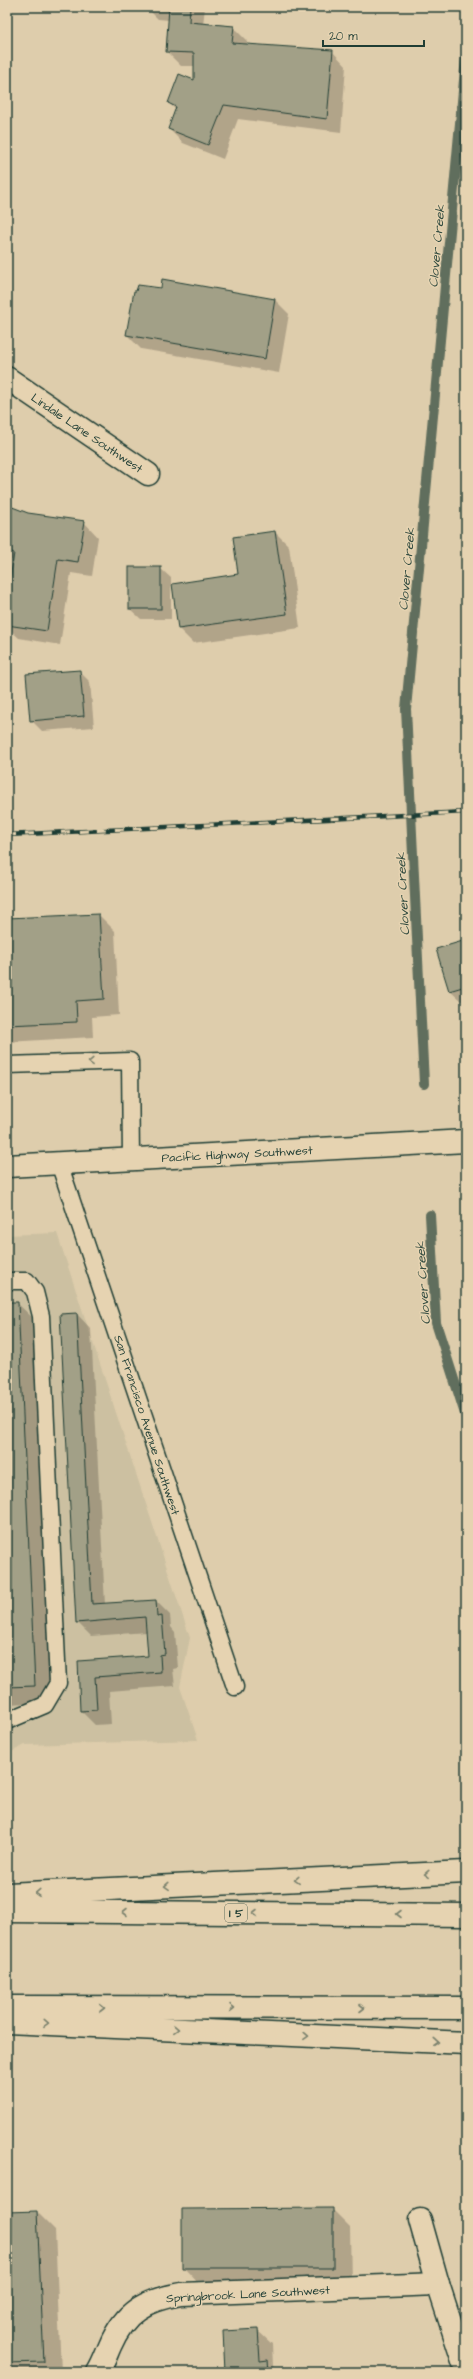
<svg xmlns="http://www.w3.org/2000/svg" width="473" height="2379" font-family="'Architects Daughter',sans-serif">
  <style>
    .built { fill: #ccc0a1 }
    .shadow { fill: #0003 }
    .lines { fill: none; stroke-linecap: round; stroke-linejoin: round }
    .stream { stroke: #606e5d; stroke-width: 10 }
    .building { fill: #a2a087; stroke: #1f3d34 }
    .lane-casing { stroke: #1f3d34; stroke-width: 19 }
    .street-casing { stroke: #1f3d34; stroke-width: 25 }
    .secondary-casing { stroke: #1f3d34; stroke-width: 25 }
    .highway-casing { stroke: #1f3d34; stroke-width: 25 }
    .lane { stroke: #e6d3b1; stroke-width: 16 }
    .street { stroke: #e6d3b1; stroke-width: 22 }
    .secondary { stroke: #e6d3b1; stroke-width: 22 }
    .highway { stroke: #e6d3b1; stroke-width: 22 }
    .rail-casing { stroke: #1f3d34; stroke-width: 4.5 }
    .rail { stroke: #e6d3b1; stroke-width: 3; stroke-dasharray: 9; stroke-linecap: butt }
    .oneway { stroke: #79806c }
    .labels { text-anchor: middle; stroke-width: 3; stroke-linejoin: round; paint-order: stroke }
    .shield { fill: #e6d3b1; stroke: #5b6a5a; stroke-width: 1 }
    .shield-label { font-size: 11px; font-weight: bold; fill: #1f3d34 }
    .street-label { font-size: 12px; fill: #1f3d34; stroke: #e6d3b1 }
    .water-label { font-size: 13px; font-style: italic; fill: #2f493e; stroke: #e6d3b1 }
  </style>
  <rect width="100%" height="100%" fill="#decdac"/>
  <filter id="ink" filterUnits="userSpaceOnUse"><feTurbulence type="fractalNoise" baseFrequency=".025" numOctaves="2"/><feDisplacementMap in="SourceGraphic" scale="8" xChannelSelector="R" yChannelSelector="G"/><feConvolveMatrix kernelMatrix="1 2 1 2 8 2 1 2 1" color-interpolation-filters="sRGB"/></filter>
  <g filter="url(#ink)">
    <polygon class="built" points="57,1233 190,1638 180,1687 198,1740 25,1745 7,1754 7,1235"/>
    <g class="shadow">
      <polygon points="146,7 205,7 203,25 233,27 247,41 247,45 332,51 346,66 341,132 238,119 223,159 183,143 169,129 176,110 169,103 195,82 195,66 181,66 167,52 169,20 158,19"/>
      <polygon points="162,290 275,300 289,314 279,373 141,349 127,335 137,292"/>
      <polygon points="7,506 27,514 84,522 98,537 92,576 71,573 60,645 19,638 7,627 7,607 14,561 7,558"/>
      <polygon points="275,532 289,546 300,628 193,643 179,629 239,575"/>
      <polygon points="160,568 171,578 171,619 141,619 130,609"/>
      <polygon points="79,671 90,682 94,727 42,731 31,720"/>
      <polygon points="99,915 115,931 119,1015 92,1017 93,1037 7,1042 7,919"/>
      <polygon points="466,941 466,1000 461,1001 450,991"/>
      <polygon points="7,1303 17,1303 34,1319 51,1702 7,1704"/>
      <polygon points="77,1314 91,1329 105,1605 156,1601 170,1615 171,1627 175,1632 178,1668 173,1669 175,1686 109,1691 111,1724 95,1725 81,1711 79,1662 149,1657 147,1632 91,1636 77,1622"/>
      <polygon points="332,2209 350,2227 351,2285 201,2286 184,2268"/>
      <polygon points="37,2212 55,2230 61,2372 7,2372 7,2213"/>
      <polygon points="257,2330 272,2344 273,2366 279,2372 226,2372"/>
    </g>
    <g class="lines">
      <g class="stream">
        <polyline points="424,1084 406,709 466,58"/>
        <polyline points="430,1215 436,1323 466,1417"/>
      </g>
    </g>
    <g class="building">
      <polygon points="165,7 190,7 189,22 234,26 232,43 333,50 327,119 224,105 208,145 168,129 176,107 168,103 179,74 194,80 194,53 166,52 169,7"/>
      <polygon points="162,279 275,299 265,359 126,335 134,291 136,291 138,285 161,288"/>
      <polygon points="7,505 28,513 85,521 78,562 58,559 47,631 7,625 7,600 14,553 7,550"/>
      <polygon points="275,531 287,614 178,629 172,584 238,574 233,537"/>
      <rect x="129" y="567" width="32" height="42"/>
      <polygon points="80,670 84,716 30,721 26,674"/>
      <polygon points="99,914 104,999 76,1001 77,1022 7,1025 7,918"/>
      <polygon points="466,940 466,986 449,991 436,949"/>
      <polygon points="7,1302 18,1302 35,1686 7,1687"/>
      <polygon points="77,1313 92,1604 156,1600 157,1617 162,1616 165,1654 160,1655 161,1672 95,1677 97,1710 80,1711 78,1661 148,1656 145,1617 76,1623 60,1314"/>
      <polygon points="333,2208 333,2268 182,2268 182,2209"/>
      <polygon points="37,2211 44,2362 7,2363 7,2212"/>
      <polygon points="258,2329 260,2361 268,2360 269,2372 225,2372 223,2331"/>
    </g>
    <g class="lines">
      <g class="lane-casing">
        <g id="lane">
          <polyline points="7,1065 130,1061 131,1159"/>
          <polyline points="59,1163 235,1687"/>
          <polyline points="7,1281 27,1281 35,1292 41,1316 58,1683 45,1705 7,1721"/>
        </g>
      </g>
      <g class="street-casing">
        <g id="street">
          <polyline points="7,378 148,474"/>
          <path d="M98 2372C103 2364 106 2355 110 2346 125 2311 145 2300 181 2294L438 2284"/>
        </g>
      </g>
      <g class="secondary-casing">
        <g id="secondary">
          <polyline points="7,1166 466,1141"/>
          <polyline points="420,2220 438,2284 466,2370"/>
        </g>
      </g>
      <g class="highway-casing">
        <g id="highway">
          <polyline points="7,1894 466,1872"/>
          <polyline points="7,1911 466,1915"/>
          <polyline points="7,2007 466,2008"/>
          <polyline points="7,2022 466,2043"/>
        </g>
      </g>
      <use href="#lane" class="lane"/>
      <use href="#street" class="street"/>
      <use href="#secondary" class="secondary"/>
      <use href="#highway" class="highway"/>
      <g class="rail-casing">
        <polyline id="rail" points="7,835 466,812"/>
      </g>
      <use href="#rail" class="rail"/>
    </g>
    <defs><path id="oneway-chevron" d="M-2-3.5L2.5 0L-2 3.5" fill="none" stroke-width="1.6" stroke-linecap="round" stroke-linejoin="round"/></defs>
    <g class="oneway">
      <use href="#oneway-chevron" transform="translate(91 1062) rotate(178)"/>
      <use href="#oneway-chevron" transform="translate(427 1874) rotate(177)"/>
      <use href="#oneway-chevron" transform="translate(297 1880) rotate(177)"/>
      <use href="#oneway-chevron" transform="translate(167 1886) rotate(177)"/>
      <use href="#oneway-chevron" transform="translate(38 1893) rotate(177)"/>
      <use href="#oneway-chevron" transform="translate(125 1912) rotate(-180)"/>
      <use href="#oneway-chevron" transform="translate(255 1913) rotate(-180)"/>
      <use href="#oneway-chevron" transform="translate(399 1914) rotate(-180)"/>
      <use href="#oneway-chevron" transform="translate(102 2008)"/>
      <use href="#oneway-chevron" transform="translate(232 2008)"/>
      <use href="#oneway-chevron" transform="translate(362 2008)"/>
      <use href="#oneway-chevron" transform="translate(46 2023) rotate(3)"/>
      <use href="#oneway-chevron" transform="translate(176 2029) rotate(3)"/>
      <use href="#oneway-chevron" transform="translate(306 2036) rotate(3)"/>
      <use href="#oneway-chevron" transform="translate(436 2042) rotate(3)"/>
    </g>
  </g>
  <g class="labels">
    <rect class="shield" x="225" y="1904" width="22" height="18" rx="3"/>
    <g class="shield-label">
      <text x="236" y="1917">I 5</text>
    </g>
    <g class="street-label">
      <text transform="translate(87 433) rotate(34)" y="4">Lindale Lane Southwest</text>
      <text transform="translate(237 1154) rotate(-3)" y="4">Pacific Highway Southwest</text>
      <text transform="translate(147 1425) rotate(72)" y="4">San Francisco Avenue Southwest</text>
      <text transform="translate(248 2294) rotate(-3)" y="4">Springbrook Lane Southwest</text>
    </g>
    <g class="water-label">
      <text transform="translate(436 246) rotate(-85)" y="5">Clover Creek</text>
      <text transform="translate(406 569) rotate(-85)" y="5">Clover Creek</text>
      <text transform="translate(402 894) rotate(-93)" y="5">Clover Creek</text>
      <text transform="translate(422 1283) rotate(-94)" y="5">Clover Creek</text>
    </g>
  </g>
  <rect width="473" height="2379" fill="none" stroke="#e6d3b1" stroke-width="24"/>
  <rect x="12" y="12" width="449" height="2355" fill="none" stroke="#1f3d34" stroke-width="1.5" filter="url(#ink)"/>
  <path d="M323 40v6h101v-6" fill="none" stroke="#1f3d34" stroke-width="2"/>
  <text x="329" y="40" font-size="12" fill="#1f3d34" stroke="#e6d3b1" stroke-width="3" paint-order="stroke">20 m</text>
</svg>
